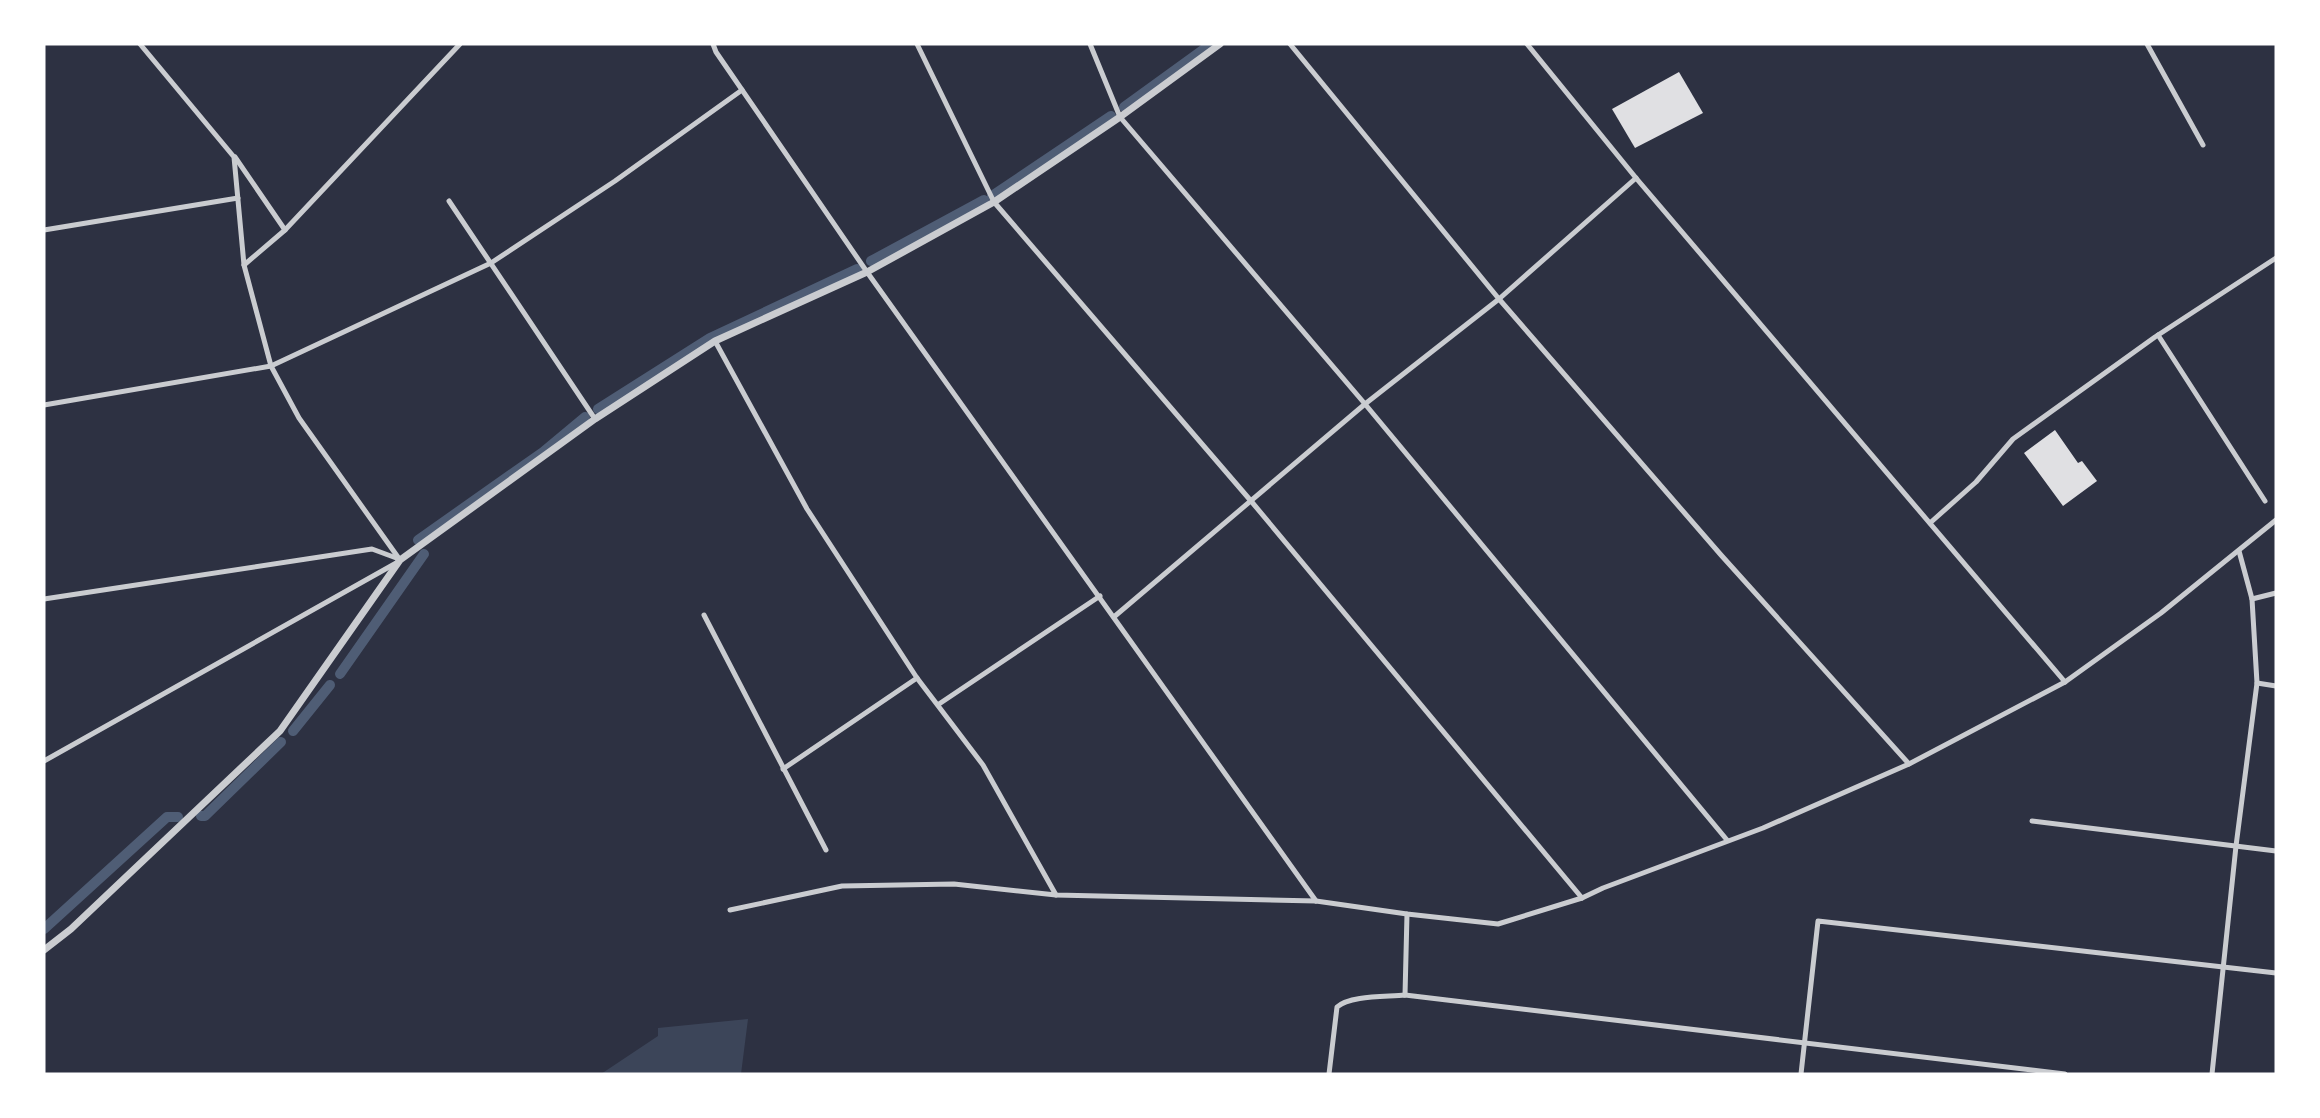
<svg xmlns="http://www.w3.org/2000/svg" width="2320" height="1118" font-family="'Space Grotesk',sans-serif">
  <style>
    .green { fill: #3c4559 }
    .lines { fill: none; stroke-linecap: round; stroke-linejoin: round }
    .canal { stroke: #4f5d75; stroke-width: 10 }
    .building { fill: #e0e0e3 }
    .minor { stroke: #caccd0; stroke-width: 5 }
    .tertiary { stroke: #caccd0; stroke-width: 7 }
  </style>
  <rect width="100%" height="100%" fill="#2d3142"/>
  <polygon class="green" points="748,1019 741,1074 601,1074 658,1036 658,1028"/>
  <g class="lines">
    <g class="canal">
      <polyline points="1124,107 1211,44"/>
      <polyline points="992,196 1111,116"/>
      <polyline points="871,261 984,200"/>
      <polyline points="598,409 710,338 857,269"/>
      <polyline points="418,540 543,452 585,417"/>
      <polyline points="340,674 424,554"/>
      <polyline points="293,731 330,685"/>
      <polyline points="201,816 205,816 281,742"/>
      <polyline points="44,929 167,817 178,817"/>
    </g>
  </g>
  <g class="building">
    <polygon points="1679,72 1703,113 1635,148 1612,109"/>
    <polygon points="2055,430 2078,463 2082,461 2097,481 2063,506 2024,453"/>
  </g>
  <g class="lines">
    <g class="minor">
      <polyline points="140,44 234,157 244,265 271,366 299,418 400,560"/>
      <polyline points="713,44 716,52 867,272 1316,901"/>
      <polyline points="917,44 994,202 1251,501 1582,898"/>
      <polyline points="1090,44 1120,117 1365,404 1727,840"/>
      <polyline points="1290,44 1499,299 1721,555 1909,764"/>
      <polyline points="1527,44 1636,178 2065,682"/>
      <polyline points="2147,44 2203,145"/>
      <polyline points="235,157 285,230"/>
      <polyline points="449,201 595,419"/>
      <polyline points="44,230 238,198"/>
      <polyline points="244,265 285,230 460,44"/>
      <polyline points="2158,335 2265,501"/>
      <polyline points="715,341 807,509 917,678 983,765 1056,895"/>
      <polyline points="44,405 271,366 491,263 615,181 742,90"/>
      <polyline points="1930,523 1976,482 2013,439 2155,337 2276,258"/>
      <polyline points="44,599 372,549 399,559"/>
      <polyline points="2252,599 2276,593"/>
      <polyline points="704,615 826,850"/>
      <polyline points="1115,616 1365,404 1499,299 1636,178"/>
      <polyline points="2257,683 2276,686"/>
      <polyline points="939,704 1100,596"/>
      <polyline points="44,761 398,562"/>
      <polyline points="783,769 917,678"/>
      <polyline points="2032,821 2276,851"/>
      <polyline points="730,910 842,886 954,884 1056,895 1316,901 1407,914 1498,924 1582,898 1603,888 1763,828 1909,764 2065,682 2161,613 2276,520"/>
      <polyline points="1405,995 1407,914"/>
      <path d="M1329 1074 1337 1007C1350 995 1387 997 1405 995L2065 1074"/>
      <polyline points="1801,1074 1818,921 2276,973"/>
      <polyline points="2212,1074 2236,846 2257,683 2252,599 2239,551"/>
    </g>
    <polyline class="tertiary" points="44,950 71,929 280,731 400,560 595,419 715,341 867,272 994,202 1120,117 1220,44"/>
  </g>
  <rect width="2320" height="1118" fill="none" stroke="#ffffff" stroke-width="91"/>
</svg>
